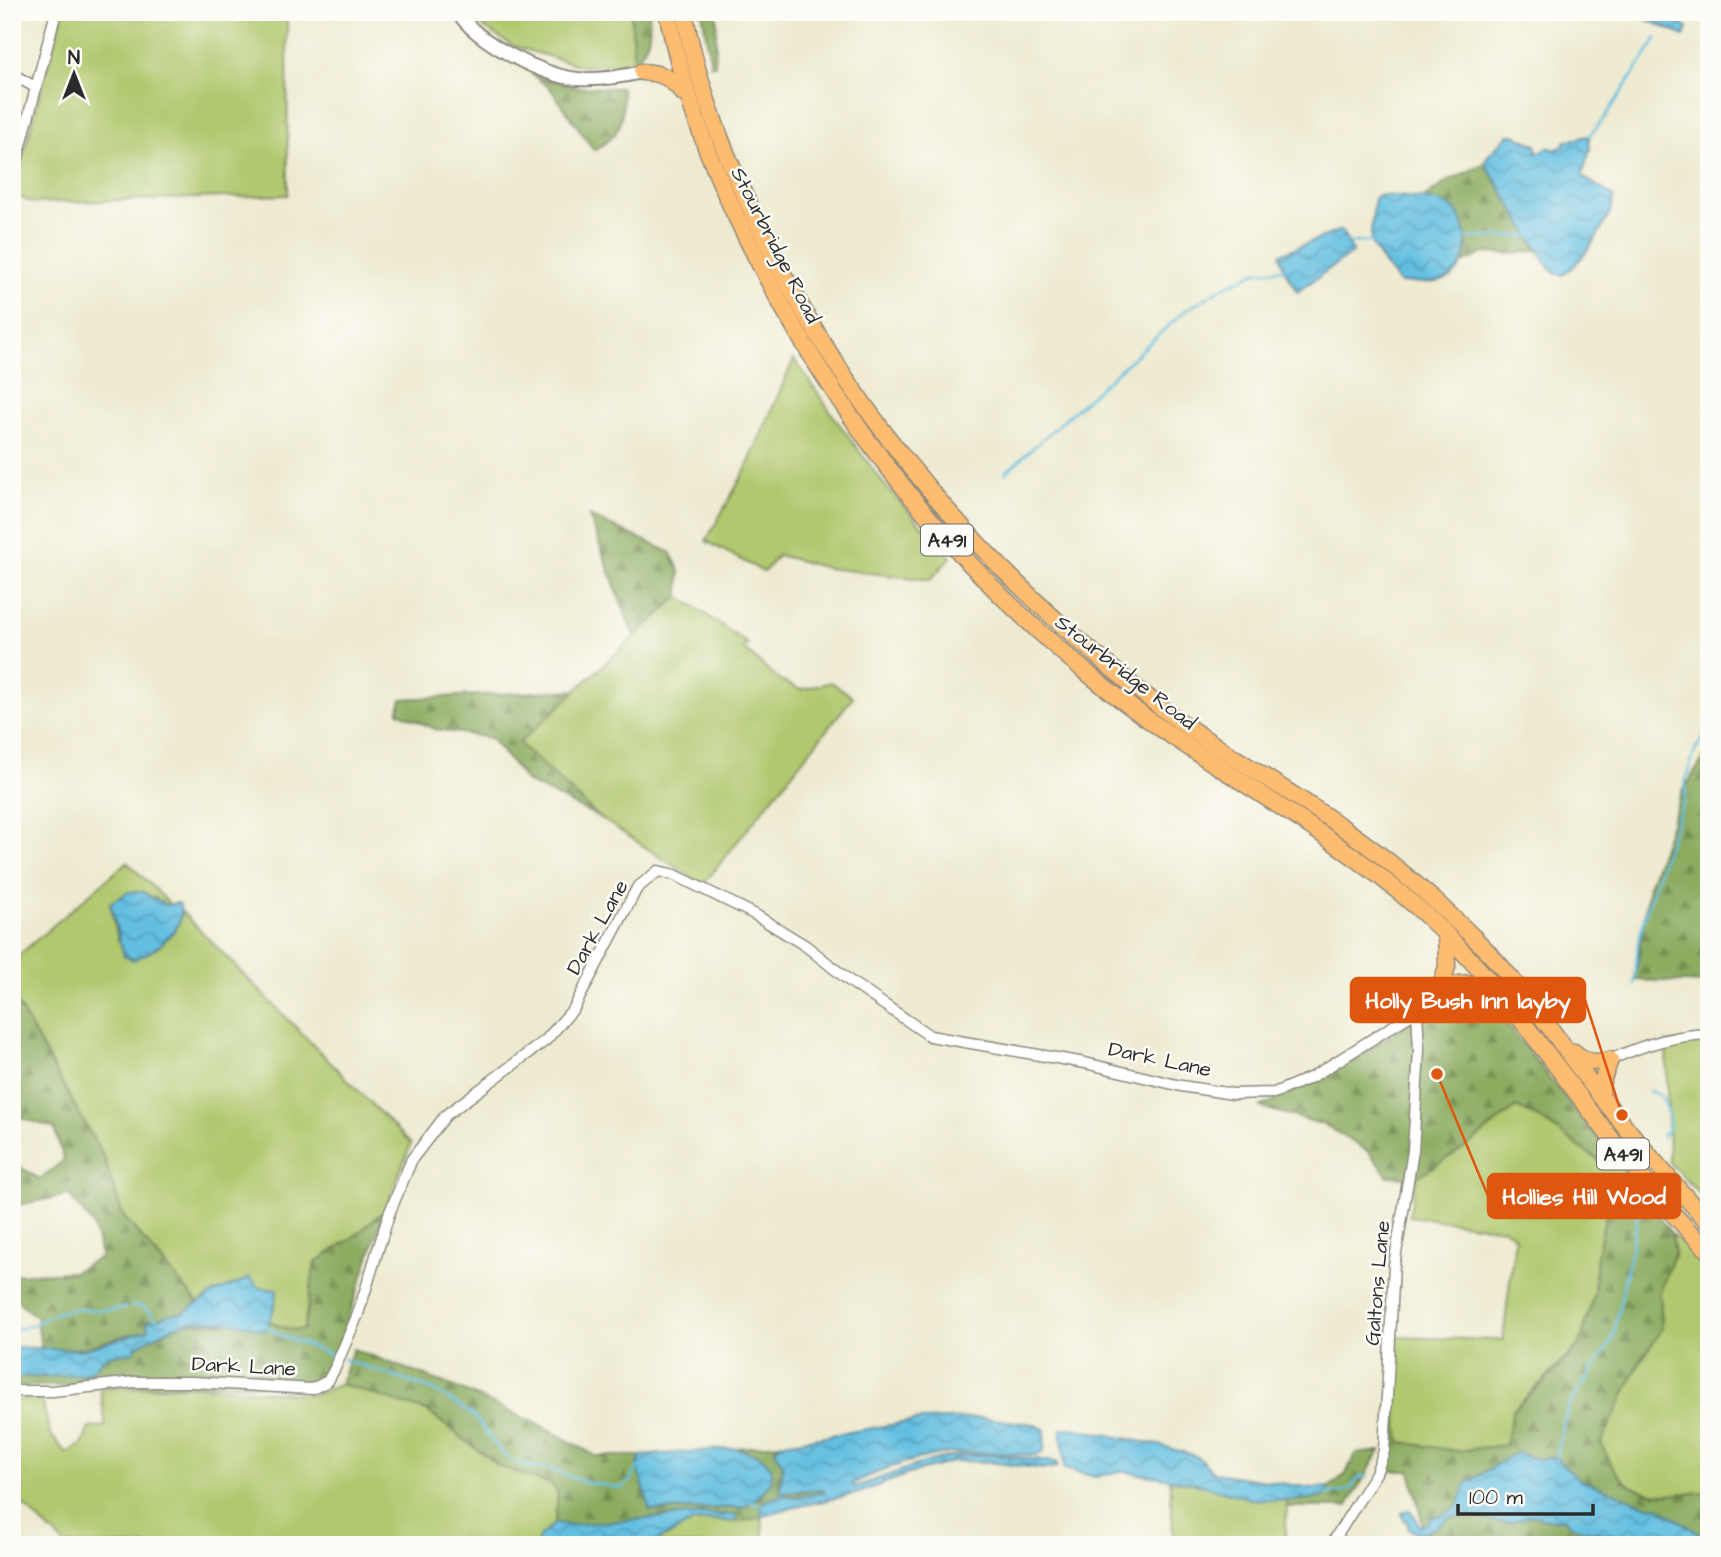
<svg xmlns="http://www.w3.org/2000/svg" width="1721" height="1557" font-family="'Architects Daughter',sans-serif">
  <style>
    .green { fill: #b0c86e; stroke: #6e7a4c; stroke-width: 2 }
    .forest { fill: url(#forest-firs); stroke: #5c6c46; stroke-width: 2 }
    .water { fill: url(#water-waves); stroke: #477586; stroke-width: 2 }
    .lines { fill: none; stroke-linecap: round; stroke-linejoin: round }
    .stream { stroke: #63bfe1; stroke-width: 2.5 }
    .minor-casing { stroke: #8c8a7e; stroke-width: 13 }
    .tertiary-casing { stroke: #8c8a7e; stroke-width: 16 }
    .trunk-casing { stroke: #8c8a7e; stroke-width: 19 }
    .minor { stroke: #fff; stroke-width: 10 }
    .tertiary { stroke: #fff; stroke-width: 12 }
    .trunk { stroke: #febc70; stroke-width: 16 }
    .labels { text-anchor: middle; stroke-width: 5; stroke-linejoin: round; paint-order: stroke }
    .shield { fill: #fdfcf7; stroke: #6a6a68; stroke-width: 2 }
    .shield-label { font-size: 19px; font-weight: bold; fill: #2b2b2b }
    .street-label { font-size: 21px; fill: #2b2b2b; stroke: #fdfcf7 }
    .leader { fill: none; stroke: #df570e; stroke-width: 2.5 }
    .callout-dot { fill: #df570e; stroke: #fdfcf7; stroke-width: 2.5 }
    .callout { fill: #df570e; stroke: #df570e; stroke-width: 2.5 }
    .callout-label { font-size: 23px; text-anchor: middle; font-weight: bold; fill: #fff }
  </style>
  <defs>
    <pattern id="forest-firs" width="22" height="20" patternUnits="userSpaceOnUse" patternTransform="scale(1.75)"><rect width="22" height="20" fill="#8cac61"/><path d="M5 1l3.5 6h-7zM16 11l3.5 6h-7z" fill="#738c50"/></pattern>
    <pattern id="water-waves" width="16" height="10" patternUnits="userSpaceOnUse" patternTransform="scale(1.75)"><rect width="16" height="10" fill="#63bfe1"/><path d="M0 5q4-4 8 0t8 0" fill="none" stroke="#529bb7"/></pattern>
  </defs>
  <rect width="100%" height="100%" fill="#fdfcf7"/>
  <filter id="ink" filterUnits="userSpaceOnUse"><feTurbulence type="fractalNoise" baseFrequency=".0143" numOctaves="2"/><feDisplacementMap in="SourceGraphic" scale="14" xChannelSelector="R" yChannelSelector="G"/><feConvolveMatrix kernelMatrix="1 2 1 2 8 2 1 2 1" color-interpolation-filters="sRGB"/></filter>
  <filter id="wash" filterUnits="userSpaceOnUse"><feTurbulence type="fractalNoise" baseFrequency=".00686" numOctaves="4" result="noise"/><feDisplacementMap in="SourceGraphic" scale="28" xChannelSelector="R" yChannelSelector="G"/><feGaussianBlur stdDeviation="1.57" result="paint"/><feColorMatrix in="noise" values="0 0 0 0 0 0 0 0 0 0 0 0 0 0 0 0 0 1.4 0 .05"/><feComposite in="paint" operator="in"/></filter>
  <g filter="url(#wash)">
    <rect width="100%" height="100%" fill="#eeead0"/>
    <g class="green">
      <polygon points="63,12 287,12 288,195 33,203 12,194"/>
      <polygon points="471,12 631,12 634,63 582,66 513,46 479,24"/>
      <polygon points="794,359 837,421 887,488 951,557 930,580 827,568 778,555 764,572 706,541 746,469"/>
      <polygon points="679,596 748,644 743,648 779,680 801,690 831,682 853,697 703,885 599,817 518,743"/>
      <path d="M127 862 172 906 166 905 154 897 110 903 118 940 178 926 182 912 411 1144 385 1210 356 1235 315 1263 304 1329 292 1330 269 1322C271 1309 278 1301 276 1289 268 1290 261 1287 253 1288 233 1289 215 1293 198 1303L123 1216 104 1158 12 994V961Z"/>
      <polygon points="1709,1040 1709,1204 1669,1162 1666,1043"/>
      <path d="M1516 1107C1551 1121 1577 1148 1610 1167L1619 1164 1649 1205 1611 1192 1597 1255 1594 1293 1580 1344 1513 1410 1505 1445 1457 1451 1400 1442 1393 1388 1396 1337 1503 1340 1515 1237 1504 1229 1409 1216 1417 1177 1470 1144Z"/>
      <path d="M1671 1233 1709 1266V1492C1652 1495 1625 1503 1600 1443L1638 1366 1662 1329 1660 1291 1675 1252Z"/>
      <polygon points="340,1384 427,1411 499,1466 552,1485 558,1493 555,1523 539,1537 537,1545 65,1545 12,1494 12,1399 42,1400 50,1434 66,1453 82,1445 89,1428 106,1426 100,1389 194,1386 315,1395"/>
      <polygon points="1170,1479 1198,1484 1251,1499 1287,1501 1285,1545 1174,1545"/>
      <polygon points="762,1517 764,1545 650,1545 693,1522 716,1520 736,1522"/>
    </g>
    <g class="forest">
      <path d="M631 12H649C651 35 649 45 634 63Z"/>
      <polygon points="702,12 717,12 715,65 711,65"/>
      <path d="M531 74 576 87 622 88C624 119 623 134 594 150L550 88Z"/>
      <polygon points="1485,163 1538,250 1515,254 1484,253 1463,263 1468,246 1449,205 1422,199 1448,181"/>
      <polygon points="589,516 670,552 680,571 679,596 634,637"/>
      <polygon points="577,690 519,743 599,817 527,782 491,738 435,729 398,712 402,699"/>
      <polygon points="1709,750 1709,983 1635,980 1649,886 1683,790"/>
      <path d="M1456 986 1470 988 1492 1006 1619 1164 1610 1167C1578 1149 1551 1121 1516 1107L1470 1144 1417 1177 1388 1176 1369 1152 1325 1125 1260 1107C1331 1075 1397 1036 1456 986Z"/>
      <path d="M17 1003 104 1158 123 1216 198 1303 183 1313 169 1314 156 1320 148 1321V1330C137 1334 126 1334 116 1338 85 1350 75 1349 41 1349L37 1318 12 1295V1275L73 1272 101 1257 93 1225 69 1195 12 1206V1162L40 1179 64 1160 54 1128 12 1115V1005Z"/>
      <path d="M1611 1192 1649 1205 1671 1233 1675 1252 1660 1291 1662 1329 1638 1366 1601 1443C1625 1503 1652 1495 1709 1492V1545H1428L1410 1471H1385L1389 1450 1393 1388 1400 1442 1457 1451 1505 1445 1513 1410 1549 1377 1580 1344 1594 1293 1597 1255Z"/>
      <polygon points="385,1210 342,1337 324,1378 311,1384 12,1386 12,1375 89,1373 108,1355 136,1346 183,1323 232,1322 250,1325 265,1331 269,1322 292,1330 304,1329 315,1263 356,1235"/>
      <polygon points="353,1349 455,1387 542,1426 596,1456 640,1456 638,1467 650,1511 743,1507 758,1498 761,1456 736,1448 779,1444 775,1451 783,1465 779,1489 784,1493 823,1489 826,1492 795,1497 781,1495 761,1506 762,1517 736,1522 736,1515 704,1514 570,1525 555,1523 558,1493 552,1485 499,1466 427,1411 340,1384"/>
      <polygon points="1380,1451 1347,1507 1287,1507 1287,1501 1324,1497 1329,1487 1346,1474 1355,1454"/>
    </g>
    <g class="water">
      <polygon points="1629,12 1665,12 1664,15 1688,28 1684,36"/>
      <path d="M1508 135H1515L1536 145 1538 153 1548 147 1555 150 1563 146 1566 140C1574 141 1580 137 1589 136L1590 150 1582 176 1614 197C1613 218 1581 263 1563 275L1557 274 1549 267 1485 163 1487 157Z"/>
      <path d="M1380 195C1399 197 1433 197 1449 206 1472 218 1472 269 1447 279 1433 285 1414 282 1399 283 1391 272 1374 253 1371 241 1370 236 1374 203 1375 197Z"/>
      <polygon points="1341,230 1353,252 1297,292 1284,269 1280,254"/>
      <path d="M129 892H143L166 905 179 903C189 929 154 952 133 960L124 956 110 903Z"/>
      <path d="M250 1278C258 1288 264 1291 277 1289 277 1302 271 1318 265 1331 246 1323 202 1317 182 1324 166 1329 151 1339 136 1346L134 1352 108 1355 89 1373 51 1377H12V1347L82 1350 148 1330 147 1321 156 1320 169 1314 183 1313 214 1293Z"/>
      <path d="M982 1418 1034 1424 1045 1430 1044 1451 1037 1455C1008 1454 979 1451 950 1453 918 1456 881 1470 852 1484L855 1487C883 1478 910 1466 938 1459 975 1450 1019 1457 1057 1462L1058 1467 1046 1469 989 1462 956 1461 908 1474 859 1493 782 1510 762 1517 761 1506 763 1502 781 1495 795 1497 825 1492 823 1489 780 1492 783 1465 775 1451 779 1444 920 1420Z"/>
      <polygon points="1072,1428 1159,1445 1196,1456 1215,1473 1311,1488 1329,1487 1324,1497 1287,1501 1251,1499 1198,1484 1153,1476 1120,1471 1095,1477 1065,1469 1061,1429"/>
      <polygon points="736,1448 761,1456 771,1467 771,1482 758,1498 743,1507 650,1511 638,1467 640,1456"/>
      <path d="M1519 1453C1532 1460 1541 1460 1556 1457 1562 1466 1571 1470 1579 1479L1651 1507 1657 1506C1667 1513 1703 1534 1707 1541L1691 1545H1642L1625 1536H1614L1573 1527 1564 1519H1545L1534 1515 1511 1522H1497L1467 1516 1449 1518 1430 1531 1417 1533 1408 1528V1522L1405 1521 1402 1513 1409 1510 1414 1515 1420 1526 1427 1524 1431 1518 1449 1512 1458 1506 1466 1484 1513 1454Z"/>
      <polygon points="704,1514 736,1515 736,1522 716,1520 693,1522 650,1545 537,1545 539,1537 555,1523 570,1525"/>
    </g>
    <g class="lines">
      <g class="stream">
        <polyline points="1589,136 1606,116 1657,38"/>
        <polyline points="1466,238 1530,236"/>
        <polyline points="1348,243 1371,241"/>
        <polyline points="1005,473 1186,310 1224,287 1256,272 1284,269"/>
        <polyline points="1635,984 1638,942 1648,906 1666,850 1685,798 1686,778 1696,748 1709,732"/>
        <polyline points="1649,1091 1662,1096 1669,1118 1669,1129 1663,1135 1663,1138"/>
        <path d="M131 1306C144 1305 150 1310 156 1320"/>
        <polyline points="267,1326 280,1335 335,1356"/>
        <path d="M12 1328C32 1331 45 1315 64 1311 85 1307 104 1313 125 1308"/>
        <polyline points="343,1359 434,1390 472,1414 503,1454 524,1466 547,1468 586,1482 621,1488 629,1482 638,1467"/>
        <polyline points="1556,1457 1568,1407 1613,1339 1642,1195"/>
        <path d="M1326 1494 1343 1492 1352 1488C1355 1480 1359 1476 1368 1477"/>
        <polyline points="751,1502 761,1506"/>
      </g>
    </g>
  </g>
  <g filter="url(#ink)">
    <g class="lines">
      <g class="minor-casing">
        <g id="minor">
          <polyline points="12,74 35,87"/>
          <polyline points="12,179 56,12"/>
          <path d="M1610 1060C1642 1045 1673 1035 1709 1034"/>
          <polyline points="12,1391 53,1391 134,1382 193,1382 312,1389 328,1381 335,1368 358,1314 389,1214 412,1159 446,1115 546,1040 574,1008 637,888 658,871 675,875 754,914 806,946 851,982 930,1036 1085,1063 1181,1086 1233,1094 1274,1093 1312,1077 1417,1011 1439,990"/>
          <polyline points="1331,1545 1376,1473 1384,1451 1394,1265 1413,1151 1419,1050 1417,1011"/>
        </g>
      </g>
      <g class="tertiary-casing">
        <path id="tertiary" d="M458 12C476 42 543 76 578 79 599 80 621 77 642 72"/>
      </g>
      <g class="trunk-casing">
        <g id="trunk">
          <path d="M667 12C686 109 720 189 766 276 849 434 960 572 1101 684 1202 765 1323 823 1419 909 1532 1009 1601 1147 1709 1251"/>
          <path d="M684 12C699 93 730 168 766 241 859 427 986 571 1150 699 1209 746 1277 782 1339 825 1373 848 1405 874 1435 901 1461 925 1487 949 1509 976 1543 1015 1571 1059 1603 1099 1637 1142 1672 1183 1709 1223"/>
          <path d="M642 72C664 73 671 78 684 94"/>
          <path d="M1439 990C1460 981 1474 981 1495 992"/>
          <polyline points="1439,990 1447,967 1446,934"/>
          <path d="M1574 1052C1586 1062 1593 1064 1610 1060"/>
          <polyline points="1601,1097 1601,1084 1610,1060"/>
        </g>
      </g>
      <use href="#minor" class="minor"/>
      <use href="#tertiary" class="tertiary"/>
      <use href="#trunk" class="trunk"/>
    </g>
  </g>
  <g class="labels">
    <g class="shield">
      <rect x="921" y="524.5" width="52" height="31" rx="5"/>
      <rect x="1597" y="1138.5" width="52" height="31" rx="5"/>
    </g>
    <g class="shield-label">
      <text x="947" y="547">A491</text>
      <text x="1623" y="1161">A491</text>
    </g>
    <g class="street-label">
      <text transform="translate(776 245) rotate(63)" y="7">Stourbridge Road</text>
      <text transform="translate(1126 672) rotate(38)" y="7">Stourbridge Road</text>
      <text transform="translate(597 927) rotate(-61)" y="7">Dark Lane</text>
      <text transform="translate(1160 1059) rotate(12)" y="7">Dark Lane</text>
      <text transform="translate(1377 1283) rotate(-85)" y="7">Galtons Lane</text>
      <text transform="translate(244 1366) rotate(3)" y="7">Dark Lane</text>
    </g>
  </g>
  <path class="leader" d="M1622 1115L1585 1000M1437 1074L1488 1196"/>
  <g class="callout-dot">
    <circle cx="1622" cy="1115" r="7"/>
    <circle cx="1437" cy="1074" r="7"/>
  </g>
  <g class="callout">
    <rect x="1351" y="978" width="234" height="44" rx="7"/>
    <rect x="1488" y="1174" width="192" height="44" rx="7"/>
  </g>
  <g class="callout-label">
    <text x="1468" y="1008">Holly Bush Inn layby</text>
    <text x="1584" y="1204">Hollies Hill Wood</text>
  </g>
  <rect width="1721" height="1557" fill="none" stroke="#fdfcf7" stroke-width="42"/>
  <g transform="translate(74 74)" stroke="#fdfcf7" stroke-width="5" paint-order="stroke">
  <path d="M0-5L12 26L0 18L-12 26Z" fill="#2b2b2b"/>
  <text y="-10" font-size="19" font-weight="bold" text-anchor="middle" fill="#2b2b2b">N</text>
  </g>
  <path d="M1458 1504v10h135v-10" fill="none" stroke="#2b2b2b" stroke-width="3.5"/>
  <text x="1469" y="1504" font-size="21" fill="#2b2b2b" stroke="#fdfcf7" stroke-width="5" paint-order="stroke">100 m</text>
</svg>
